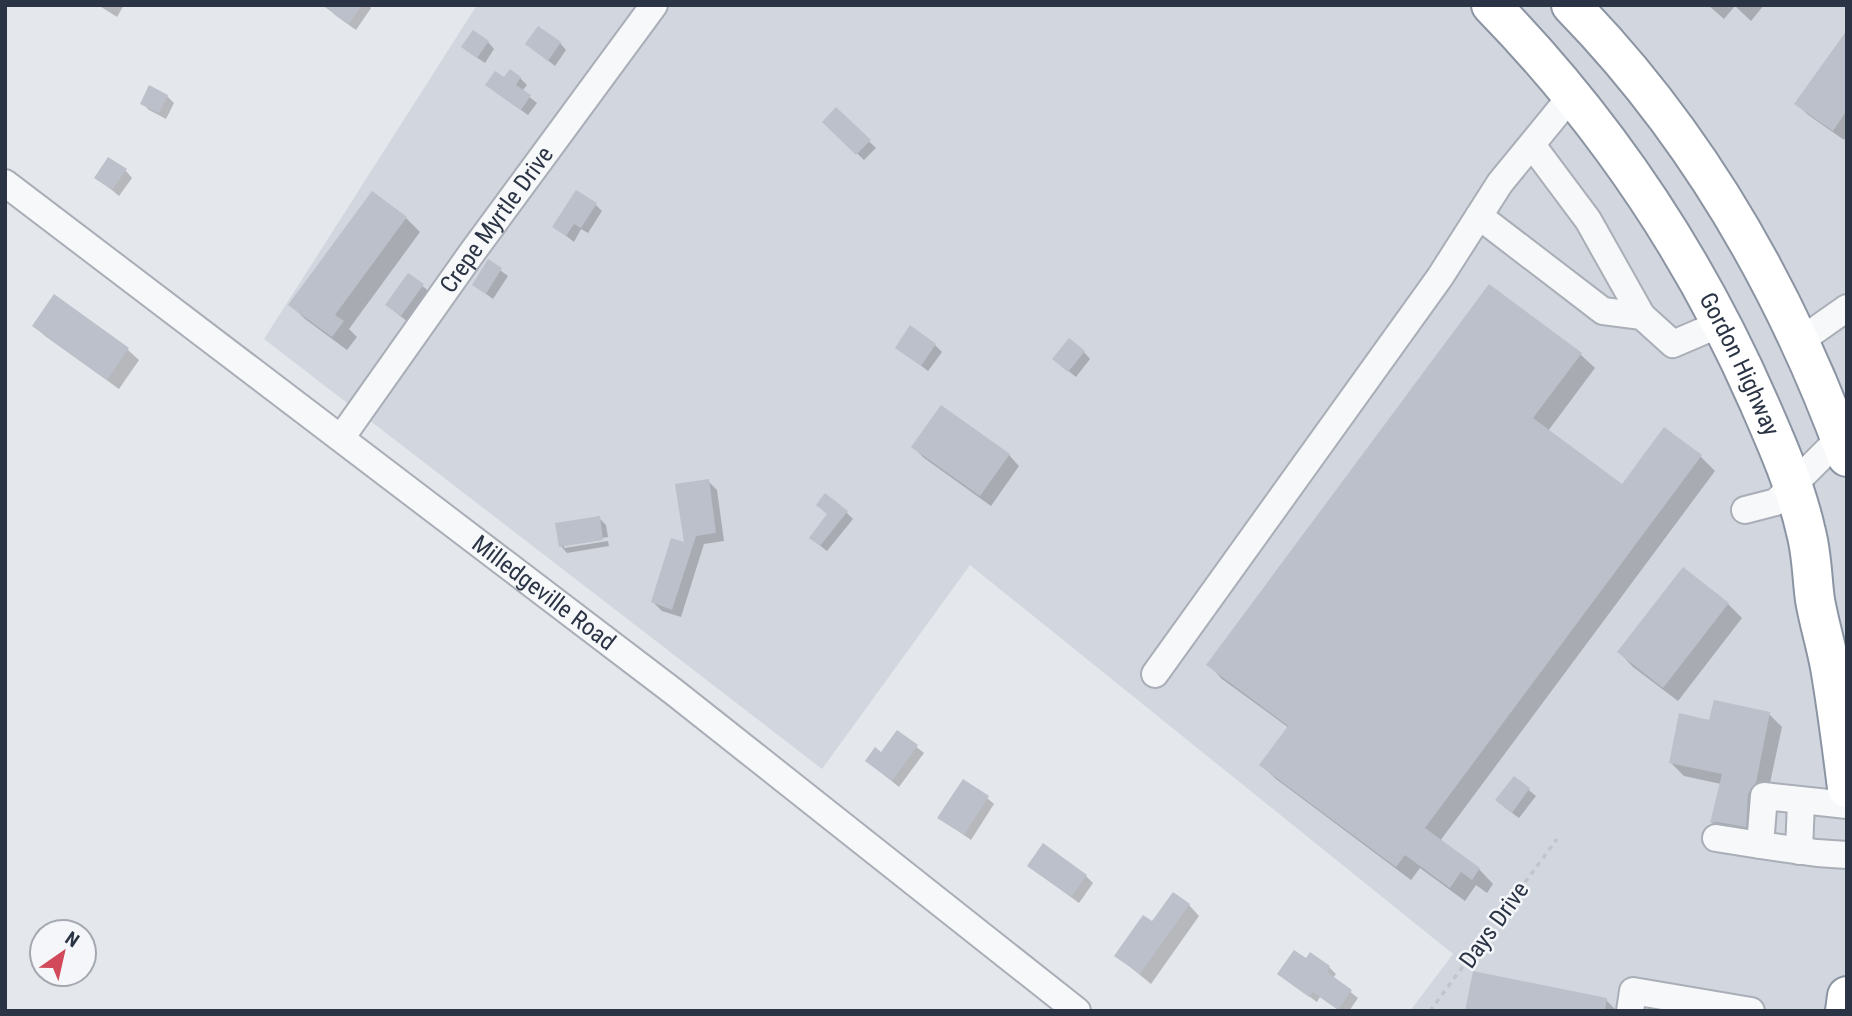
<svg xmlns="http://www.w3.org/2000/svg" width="1852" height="1016" font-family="'Roboto Condensed',sans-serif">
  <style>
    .built { fill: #d2d6de }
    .shadow { fill: #0003 }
    .building { fill: #bbc0ca }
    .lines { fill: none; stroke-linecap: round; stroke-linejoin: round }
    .minor-casing { stroke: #a9aeb7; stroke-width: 30 }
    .highway-casing { stroke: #8b94a3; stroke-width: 42 }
    .path { stroke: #c2c5cb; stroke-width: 3.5; stroke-dasharray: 5 5; stroke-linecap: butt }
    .minor { stroke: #f7f8fa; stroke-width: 26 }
    .highway { stroke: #fff; stroke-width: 38 }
    .labels { text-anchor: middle; stroke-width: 5; stroke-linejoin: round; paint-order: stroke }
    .street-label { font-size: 24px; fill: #2b3445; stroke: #f4f6f9 }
  </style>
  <rect width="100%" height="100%" fill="#e4e7ec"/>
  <polygon class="built" points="477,5 1847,5 1847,1011 1410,1011 1453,954 970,565 822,769 264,339"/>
  <g class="shadow">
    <polygon points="98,5 124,5 117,17"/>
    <polygon points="330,5 368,5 371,8 356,30 335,15 328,8"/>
    <polygon points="1708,5 1764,5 1751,21 1735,6 1724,19"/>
    <polygon points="1847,33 1847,136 1844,140 1807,114 1797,104"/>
    <polygon points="488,42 494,49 485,63 470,53"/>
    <polygon points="560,43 566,50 555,66 527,44"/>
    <polygon points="520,78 527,85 522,91 537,103 528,115 494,91 504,80"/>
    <polygon points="167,96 174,103 166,119 149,110 142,103"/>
    <polygon points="836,110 876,148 864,160 824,122"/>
    <polygon points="126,171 132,178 119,196 96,177"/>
    <polygon points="595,204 602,211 588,233 581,229 574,242 555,227"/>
    <polygon points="406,218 420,232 349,329 357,337 347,350 305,319 291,305"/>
    <polygon points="489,262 508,276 493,299 474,285"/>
    <polygon points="408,275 430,292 408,322 394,311"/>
    <polygon points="54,297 128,350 139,360 119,389 45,336 34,325"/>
    <polygon points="935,345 942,352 928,371 897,347"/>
    <polygon points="1084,352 1090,359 1076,377 1061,365"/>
    <polygon points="1580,354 1595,368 1548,431 1622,486 1664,429 1701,457 1715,471 1440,841 1479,869 1493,884 1487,893 1476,885 1465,901 1420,868 1411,880 1276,779 1261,765 1289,728 1222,679 1208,664"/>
    <polygon points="913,447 1009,455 1019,466 991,506 924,458"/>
    <polygon points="708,481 717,490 724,541 704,544 681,617 662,611 653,602 686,545"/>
    <polygon points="846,512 853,519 827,551 818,544"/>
    <polygon points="599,518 606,525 608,537 564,544 564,548 608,541 609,546 567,553 561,546"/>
    <polygon points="1728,604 1742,618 1678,701 1633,667 1619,652"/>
    <polygon points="1769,714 1782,727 1758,839 1725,836 1712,823 1721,784 1684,776 1671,763 1711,722"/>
    <polygon points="898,732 924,753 899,787 867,761 881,754"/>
    <polygon points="1514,778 1536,796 1519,818 1504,807"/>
    <polygon points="987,798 994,804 971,840 940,818"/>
    <polygon points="1029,866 1086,876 1093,883 1079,903"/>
    <polygon points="1189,905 1199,916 1151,984 1117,956"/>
    <polygon points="1311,955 1329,967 1336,974 1333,978 1358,998 1349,1011 1340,1011 1320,997 1317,1002 1279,974 1306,961"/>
    <polygon points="1606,1000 1617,1011 1467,1011"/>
  </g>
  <g class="building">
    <polygon points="322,5 362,5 349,24"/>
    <polygon points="538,26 561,42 548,61 525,44"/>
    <polygon points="473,30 489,41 477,58 461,47"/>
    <polygon points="1847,30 1847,110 1833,131 1794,104"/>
    <polygon points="510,69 521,77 516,85 531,95 521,110 485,85 495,71 504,77"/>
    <polygon points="149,85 168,95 159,113 140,104"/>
    <polygon points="836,107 871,140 856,155 822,122"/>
    <polygon points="108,157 127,169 112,190 94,178"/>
    <polygon points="576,190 597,203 581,228 574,224 566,236 552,227"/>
    <polygon points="372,191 407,217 335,315 344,321 332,337 288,305"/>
    <polygon points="488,259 502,268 486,294 472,285"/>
    <polygon points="408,273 424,284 401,316 385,305"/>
    <polygon points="1489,284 1582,353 1533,418 1622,484 1664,427 1702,455 1425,828 1480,868 1472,880 1461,872 1450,888 1405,855 1396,867 1259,765 1288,726 1206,665"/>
    <polygon points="54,294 129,348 107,380 32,326"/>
    <polygon points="910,325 936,344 921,366 895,348"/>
    <polygon points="1069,338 1085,351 1068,372 1052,359"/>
    <polygon points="941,405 1010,454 980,496 911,447"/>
    <polygon points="709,479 716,533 696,536 672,610 651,602 671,538 684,542 675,484"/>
    <polygon points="825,493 848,511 820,546 809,538 827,514 816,505"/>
    <polygon points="600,516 603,540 559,547 555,523"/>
    <polygon points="1683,567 1729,603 1663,688 1617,652"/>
    <polygon points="1714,700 1770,712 1756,783 1748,794 1746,827 1718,822 1710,823 1722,774 1669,763 1679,713 1709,720"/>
    <polygon points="897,730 918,745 892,781 865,761 875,747 881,752"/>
    <polygon points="1514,776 1530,788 1512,813 1495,800"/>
    <polygon points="963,779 989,796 964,835 937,818"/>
    <polygon points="1043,843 1087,875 1071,897 1027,866"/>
    <polygon points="1173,892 1190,904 1140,974 1114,956 1143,915 1152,921"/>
    <polygon points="1294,950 1306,958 1310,952 1330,966 1327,972 1352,990 1338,1010 1313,992 1309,997 1277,974"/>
    <polygon points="1473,971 1607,998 1605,1011 1465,1011"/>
  </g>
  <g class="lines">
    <g class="minor-casing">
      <g id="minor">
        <polyline points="1532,145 1588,220 1642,316"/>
        <path id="s1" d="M5 183 674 692 1077 1011"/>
        <polyline points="1479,216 1603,311 1642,316 1673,344 1722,323"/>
        <polyline points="1800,341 1847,308"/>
        <path id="s2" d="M341 438 471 254 654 5"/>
        <polyline points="1745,510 1776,502 1847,431"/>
        <polyline points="1155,674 1440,277 1500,183 1572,95"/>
        <polyline points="1847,805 1764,796 1760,845 1817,853 1847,855"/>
        <polyline points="1716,838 1760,845"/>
        <polyline points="1799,851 1801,801"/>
        <polyline points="1630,1011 1633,991 1751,1011"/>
      </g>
    </g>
    <g class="highway-casing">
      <g id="highway">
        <path id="s3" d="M1491 5C1604 121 1694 254 1759 403 1777 444 1796 487 1806 532 1812 554 1812 578 1815 600 1819 623 1826 645 1830 667 1837 707 1842 748 1847 788"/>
        <path d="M1571 5C1696 133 1786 290 1847 457"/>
        <polyline points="1845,1011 1847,996"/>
      </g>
    </g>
    <polyline class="path" points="1430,1011 1557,839"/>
    <use href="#minor" class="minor"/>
    <use href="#highway" class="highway"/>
  </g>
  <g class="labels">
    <g class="street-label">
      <text dy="8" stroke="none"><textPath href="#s2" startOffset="268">Crepe Myrtle Drive</textPath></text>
      <text dy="8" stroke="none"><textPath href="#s3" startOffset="439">Gordon Highway</textPath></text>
      <text dy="8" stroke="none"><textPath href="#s1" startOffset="677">Milledgeville Road</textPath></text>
      <text transform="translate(1494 925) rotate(-54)" y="8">Days Drive</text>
    </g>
  </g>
  <rect width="1852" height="1016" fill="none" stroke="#2b3445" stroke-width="14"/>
  <g transform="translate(63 953) rotate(34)"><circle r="33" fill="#f4f6f9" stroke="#a4a8b1" stroke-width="2"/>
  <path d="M0-5L12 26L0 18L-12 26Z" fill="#d1495b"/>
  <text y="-10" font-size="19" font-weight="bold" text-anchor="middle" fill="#2b3445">N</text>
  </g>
</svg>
